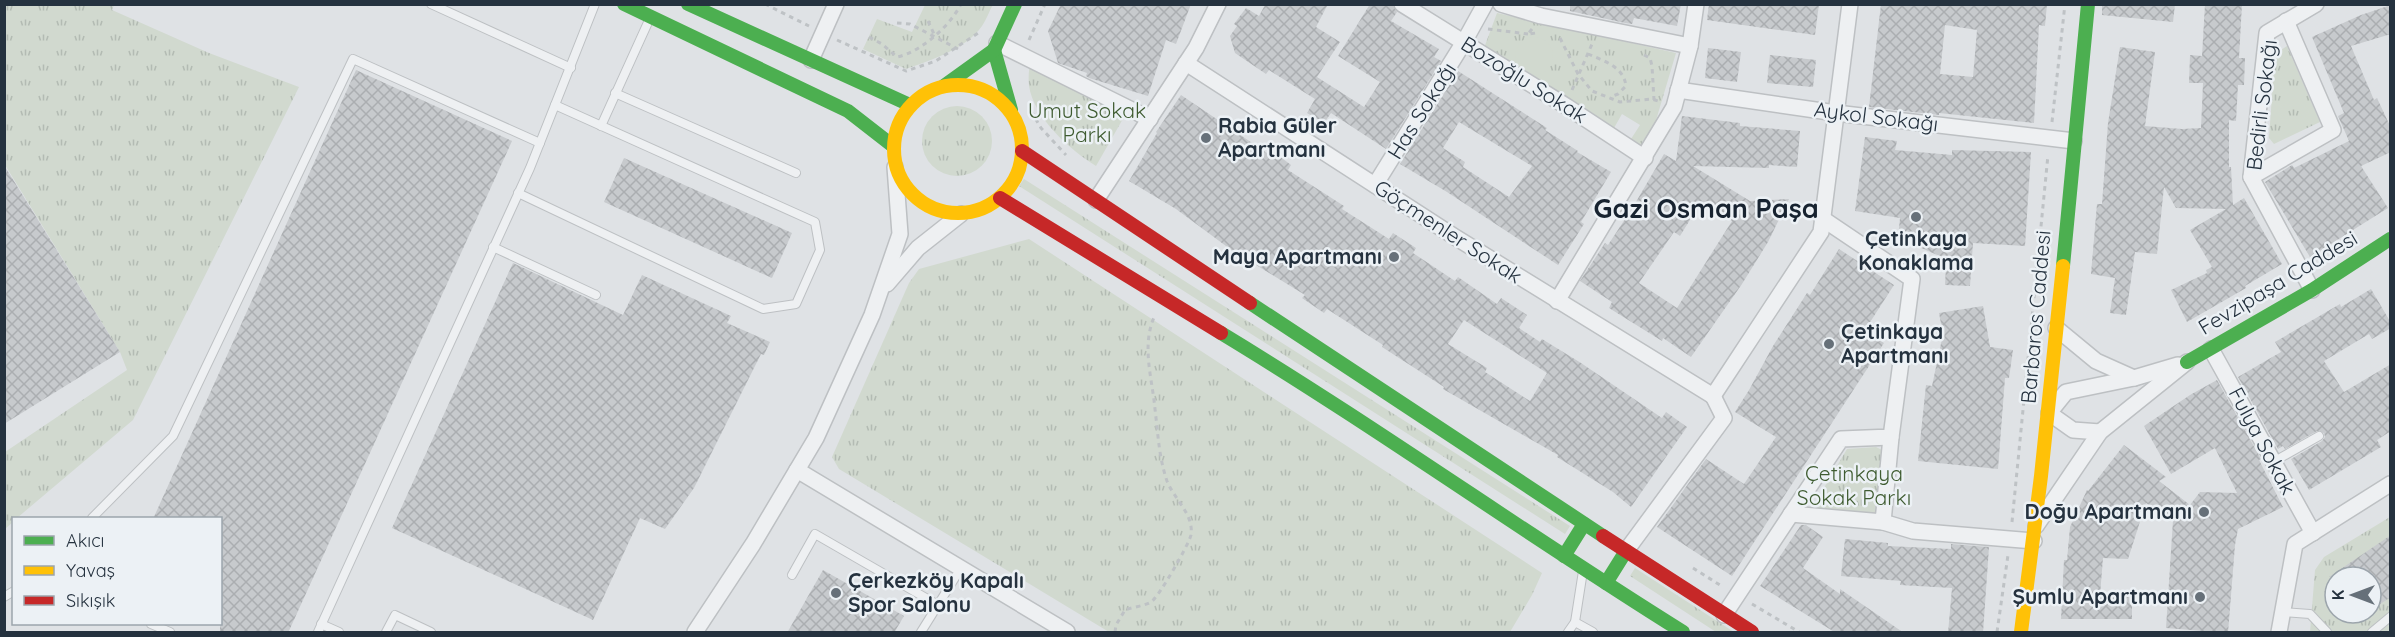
<svg xmlns="http://www.w3.org/2000/svg" width="2395" height="637" font-family="Quicksand,sans-serif">
  <style>
    .grass { fill: url(#grass-tufts); fill-rule: evenodd }
    .pitch { fill: #d1d9cf }
    .building { fill: url(#building-cross-hatch); fill-rule: evenodd }
    .lines { fill: none; stroke-linecap: round; stroke-linejoin: round }
    .lane-casing { stroke: #bdc0c3; stroke-width: 10 }
    .street-casing { stroke: #bdc0c3; stroke-width: 18 }
    .path { stroke: #bec2c5; stroke-width: 3; stroke-dasharray: 4.5 4.5; stroke-linecap: butt }
    .lane { stroke: #eef0f2; stroke-width: 8 }
    .street { stroke: #eef0f2; stroke-width: 15 }
    .fast { stroke: #4caf50; stroke-width: 14 }
    .slow { stroke: #ffc107; stroke-width: 14 }
    .jam { stroke: #c62828; stroke-width: 14 }
    .poi-dot { fill: #667079; stroke: #ecf1f5; stroke-width: 2 }
    .labels { text-anchor: middle; stroke-width: 5; stroke-linejoin: round; paint-order: stroke }
    .street-label { font-size: 21px; fill: #25323f; stroke: #ecf1f5 }
    .park-label { font-size: 21px; fill: #3f5c31; stroke: #ecf1f5 }
    .poi-label { font-size: 21px; font-weight: bold; fill: #25323f; stroke: #ecf1f5; text-anchor: start }
    .district-label { font-size: 27px; font-weight: bold; fill: #172330; stroke: #ecf1f5 }
  </style>
  <defs>
    <pattern id="grass-tufts" width="24" height="20" patternUnits="userSpaceOnUse" patternTransform="scale(1.5)"><rect width="24" height="20" fill="#d1d9cf"/><path d="M3 7l-1-3M5 7V3M7 7l1-3M15 17l-1-3M17 17v-4M19 17l1-3" fill="none" stroke="#b3bbb3"/></pattern>
    <pattern id="building-cross-hatch" width="8" height="8" patternUnits="userSpaceOnUse" patternTransform="scale(1.5)"><rect width="8" height="8" fill="#c7cacd"/><path d="M0 0l8 8M0 8l8-8" fill="none" stroke="#abaeb1"/></pattern>
  </defs>
  <rect width="100%" height="100%" fill="#dfe2e5"/>
  <g class="grass">
    <polygon points="5,4 114,5 112,10 209,53 299,87 133,420 17,518 14,518 13,522 5,529 5,452 127,370 120,352 5,165"/>
    <path d="M925 5H993C989 11 987 19 982 26 966 49 931 60 906 69L863 49 877 19 912 32Z"/>
    <polygon points="1497,13 1676,53 1654,127 1643,147 1631,139 1640,125 1622,114 1614,128 1484,48"/>
    <polygon points="2287,46 2320,122 2274,144 2269,138 2275,54"/>
    <path d="M1030 62 1128 110 1096 166C1070 150 1034 118 1029 86 1028 78 1029 70 1030 62Z"/>
    <circle cx="957" cy="141" r="35"/>
    <polygon points="1024,179 1570,526 1565,534 1019,186"/>
    <polygon points="1029,239 1542,573 1532,595 1510,632 1109,632 839,469 832,457 909,283 919,269"/>
    <polygon points="1876,447 1882,450 1875,513 1812,508 1847,449"/>
    <path d="M2390 517V632H2310L2315 570 2324 557ZM2335 577H2371V613H2335Z"/>
    <polygon points="1635,568 1734,632 1716,632 1630,576"/>
  </g>
  <circle class="pitch" cx="1534" cy="56" r="19"/>
  <g class="building">
    <polygon points="1061,4 1191,4 1176,44 1166,40 1148,96 1089,78 1086,76 1087,73 1058,63 1048,31"/>
    <polygon points="1328,4 1316,27 1340,42 1317,77 1364,107 1380,82 1338,56 1370,4 1392,4 1397,12 1391,21 1439,49 1434,57 1441,61 1386,149 1331,113 1324,123 1307,113 1315,99 1269,70 1266,74 1235,53 1230,36 1237,26 1234,24 1246,8 1259,16 1265,5"/>
    <polygon points="1570,4 1681,4 1677,26 1634,18 1632,24 1625,23 1570,11"/>
    <polygon points="1709,4 1819,4 1815,35 1707,20"/>
    <path d="M1881 4H2047L2045 26 2039 25 2034 123 1939 113V115L1869 107ZM1945 25 1977 30 1973 77 1940 74Z"/>
    <polygon points="2102,4 2175,4 2173,22 2102,15"/>
    <polygon points="2205,4 2242,4 2239,58 2245,58 2244,85 2238,85 2236,121 2229,120 2229,167 2231,167 2233,205 2244,198 2282,264 2245,286 2246,288 2187,322 2171,290 2207,273 2206,270 2212,267 2190,230 2226,209 2176,208 2164,187 2157,254 2135,252 2126,315 2110,313 2115,278 2091,274 2097,204 2102,204 2108,123 2120,47 2155,52 2145,126 2182,129 2201,128 2203,83 2189,83 2190,55 2202,56"/>
    <polygon points="2391,5 2391,34 2351,46 2374,100 2377,98 2391,128 2391,152 2361,166 2388,208 2310,257 2265,182 2292,165 2294,168 2349,141 2338,116 2344,113 2312,37 2361,15"/>
    <polygon points="1708,48 1741,52 1737,82 1705,78"/>
    <polygon points="1770,55 1816,60 1813,87 1767,83"/>
    <polygon points="356,70 512,141 288,633 220,633 220,519 153,519"/>
    <path d="M1458 71 1547 128 1545 130 1578 151 1577 152 1611 172 1581 222 1584 224 1558 265 1447 192 1400 164ZM1459 122 1532 166 1509 197 1463 167 1465 162 1443 148Z"/>
    <path d="M1181 95 1267 153 1270 149 1291 165 1288 170 1344 206 1342 209 1389 239 1393 233 1416 248 1413 253 1455 281 1458 277 1497 304 1501 298 1527 315 1519 328 1540 342 1542 339 1581 363 1662 418 1666 412 1687 427 1631 507 1613 492 1557 457 1558 455 1443 389 1444 387 1382 347 1383 345 1327 309 1324 313 1302 298 1305 295 1230 249 1176 209 1129 181 1157 133 1156 132ZM1464 320 1547 373 1530 401 1485 372 1487 368 1448 344Z"/>
    <path d="M1682 116 1740 123V126L1800 131 1797 167 1769 165V168L1693 166 1750 201 1789 199 1768 242 1742 284 1691 357 1663 338 1662 341 1609 308 1612 302 1580 281 1605 243 1608 245 1633 207 1664 154 1676 161ZM1701 202 1732 221 1677 308 1639 283 1674 232 1680 236Z"/>
    <polygon points="1865,137 1897,141 1895,150 1952,155 1952,150 2031,152 2025,246 1973,243 1970,286 1945,285 1946,266 1942,266 1942,257 1898,238 1900,218 1855,211"/>
    <polygon points="624,158 792,233 772,278 604,202"/>
    <polygon points="4,165 120,352 4,424"/>
    <polygon points="1839,249 1894,285 1865,330 1884,343 1732,576 1657,527 1706,459 1744,484 1776,437 1735,412 1749,390 1773,346 1807,293 1810,295"/>
    <polygon points="513,263 623,315 642,275 731,316 727,323 770,342 764,355 761,354 694,488 665,529 640,518 593,620 392,528"/>
    <polygon points="2371,289 2391,323 2391,328 2372,339 2369,334 2324,361 2344,392 2391,364 2391,431 2377,440 2381,447 2309,490 2291,459 2322,441 2325,437 2324,433 2317,431 2285,449 2283,446 2278,449 2238,377 2281,352 2275,342 2340,304 2341,307"/>
    <polygon points="1983,306 1990,347 2013,350 2009,378 2005,378 1998,469 1918,461 1926,385 1932,386 1943,334 1939,313"/>
    <polygon points="2217,380 2261,459 2259,460 2283,507 2238,529 2235,545 2228,633 2166,628 2173,520 2146,503 2128,559 2103,558 2100,595 2132,595 2132,619 2061,619 2064,560 2067,560 2070,527 2087,490 2088,491 2124,445 2166,477 2159,481 2190,505 2200,492 2237,493 2215,448 2171,474 2144,426 2190,395"/>
    <polygon points="1801,525 1806,525 1823,537 1803,568 1840,594 1840,589 1904,633 1836,633 1760,586"/>
    <polygon points="2391,535 2391,597 2371,610 2371,577 2329,577"/>
    <polygon points="1845,539 1888,543 1888,546 1951,549 1951,544 1989,547 1983,633 1948,633 1952,588 1900,585 1901,581 1841,576"/>
    <polygon points="823,570 904,616 894,633 787,633"/>
  </g>
  <g class="lines">
    <g class="lane-casing">
      <g id="lane">
        <polyline points="431,4 571,68"/>
        <polyline points="615,93 796,173"/>
        <polyline points="601,126 650,18"/>
        <polyline points="518,193 763,309 796,304 820,250 815,222 555,105"/>
        <polyline points="493,247 596,295"/>
        <polyline points="2273,462 2319,436"/>
        <polyline points="92,518 173,436 353,59 540,143"/>
        <polyline points="1583,571 1575,622 1593,632"/>
        <polyline points="792,575 815,534 938,605"/>
        <polyline points="4,597 14,591"/>
        <polyline points="2283,612 2310,614 2327,632"/>
        <polyline points="151,624 170,632"/>
        <polyline points="321,624 339,632"/>
        <polyline points="318,632 530,168 595,4"/>
        <polyline points="386,632 395,615 431,632"/>
        <polyline points="921,632 961,568"/>
        <polyline points="1568,632 1575,622"/>
        <polyline points="2372,632 2390,617"/>
      </g>
    </g>
    <g class="street-casing">
      <g id="street">
        <polyline points="1402,4 1566,106 1645,158"/>
        <polyline points="1501,4 1541,16 1690,46"/>
        <polyline points="997,43 1150,119"/>
        <polyline points="811,60 836,4"/>
        <polyline points="1186,63 1455,237 1713,396"/>
        <polyline points="1678,90 1836,113 2074,141"/>
        <polyline points="2251,177 2333,130 2286,21"/>
        <polyline points="1375,185 1464,42 1485,4"/>
        <polyline points="1096,200 1196,48 1218,4"/>
        <polyline points="887,284 918,248 961,214"/>
        <polyline points="2312,290 2251,177 2267,33 2316,4"/>
        <polyline points="1557,301 1674,107 1690,46 1696,4"/>
        <polyline points="2056,328 2096,361 2134,378"/>
        <polyline points="2211,349 2313,533"/>
        <polyline points="1713,396 1821,232 1850,4"/>
        <polyline points="2100,432 2073,430 2049,413 2066,392 2134,378 2178,365"/>
        <polyline points="797,470 1067,632"/>
        <polyline points="1791,514 1883,522 1891,437"/>
        <polyline points="1883,522 1913,531 2034,541"/>
        <polyline points="2036,526 2100,432 2187,362"/>
        <polyline points="1626,551 1724,418 1713,396"/>
        <polyline points="1724,615 1841,439 1891,437 1912,279 1823,219"/>
        <polyline points="695,632 753,544 816,438 872,315 900,234 895,167"/>
        <polyline points="2279,632 2295,544 2390,484"/>
      </g>
    </g>
    <g class="path">
      <polyline points="765,4 809,26"/>
      <polyline points="928,21 934,34"/>
      <polyline points="897,23 910,24 958,49"/>
      <polyline points="1488,29 1528,34"/>
      <polyline points="1532,29 1528,34 1536,33"/>
      <path d="M869 37 882 44 897 57C921 52 950 26 961 4"/>
      <polyline points="1560,38 1578,74 1592,91 1620,102 1652,99 1658,101"/>
      <polyline points="837,40 906,71 936,61 978,33"/>
      <polyline points="1029,40 1045,4"/>
      <path d="M1588 54C1604 61 1624 67 1626 86L1618 94 1611 97"/>
      <polyline points="1644,55 1650,58 1652,66 1654,100"/>
      <polyline points="1572,90 1592,44"/>
      <polyline points="1031,111 1041,128 1066,155"/>
      <polyline points="2052,122 2065,4"/>
      <polyline points="2012,522 2048,155"/>
      <polyline points="1693,568 1723,587"/>
      <polyline points="1752,604 1799,632"/>
      <path d="M1115 632 1116 625 1125 610C1133 607 1144 606 1151 602 1159 597 1189 544 1191 535 1194 514 1174 499 1167 481 1159 458 1158 434 1155 409 1152 377 1141 345 1155 315"/>
      <polyline points="1997,632 2008,555"/>
    </g>
    <use href="#lane" class="lane"/>
    <use href="#street" class="street"/>
    <g class="fast">
      <polyline points="624,4 848,111 893,146"/>
      <polyline points="688,4 910,105"/>
      <polyline points="994,50 1011,110"/>
      <polyline points="994,50 1015,4"/>
      <polyline points="944,86 994,50"/>
      <polyline points="2063,266 2088,4"/>
      <polyline points="1250,303 1603,536"/>
      <path d="M1221 333C1378 428 1527 535 1683 632"/>
      <polyline points="2187,362 2312,290 2390,239"/>
      <polyline points="1564,556 1584,524"/>
      <polyline points="1606,583 1626,551"/>
    </g>
    <g class="slow">
      <circle cx="958" cy="149" r="64"/>
      <polyline points="2021,632 2041,476 2063,266"/>
    </g>
    <g class="jam">
      <polyline points="1022,151 1250,303"/>
      <polyline points="1000,198 1221,333"/>
      <polyline points="1603,536 1752,632"/>
    </g>
  </g>
  <g class="poi-dot">
    <circle cx="1206" cy="138" r="6"/>
    <circle cx="1916" cy="217" r="6"/>
    <circle cx="1394" cy="257" r="6"/>
    <circle cx="1829" cy="344" r="6"/>
    <circle cx="2204" cy="512" r="6"/>
    <circle cx="836" cy="593" r="6"/>
    <circle cx="2200" cy="597" r="6"/>
  </g>
  <g class="labels">
    <g class="street-label">
      <text transform="translate(1524 80) rotate(32)" y="7">Bozoğlu Sokak</text>
      <text transform="translate(2262 105) rotate(-83)" y="7">Bedirli Sokağı</text>
      <text transform="translate(1422 111) rotate(-58)" y="7">Has Sokağı</text>
      <text transform="translate(1876 117) rotate(7)" y="7">Aykol Sokağı</text>
      <text transform="translate(1448 232) rotate(33)" y="7">Göçmenler Sokak</text>
      <text transform="translate(2278 283) rotate(-31)" y="7">Fevzipaşa Caddesi</text>
      <text transform="translate(2036 317) rotate(-85)" y="7">Barbaros Caddesi</text>
      <text transform="translate(2262 441) rotate(62)" y="7">Fulya Sokak</text>
    </g>
    <g class="park-label">
      <text x="1087" y="118">Umut Sokak<tspan x="1087" dy="24">Parkı</tspan></text>
      <text x="1854" y="481">Çetinkaya<tspan x="1854" dy="24">Sokak Parkı</tspan></text>
    </g>
    <g class="poi-label">
      <text x="1218" y="133">Rabia Güler<tspan x="1218" dy="24">Apartmanı</tspan></text>
      <text x="1916" y="246" text-anchor="middle">Çetinkaya<tspan x="1916" dy="24">Konaklama</tspan></text>
      <text x="1382" y="264" text-anchor="end">Maya Apartmanı</text>
      <text x="1841" y="339">Çetinkaya<tspan x="1841" dy="24">Apartmanı</tspan></text>
      <text x="2192" y="519" text-anchor="end">Doğu Apartmanı</text>
      <text x="848" y="588">Çerkezköy Kapalı<tspan x="848" dy="24">Spor Salonu</tspan></text>
      <text x="2188" y="604" text-anchor="end">Şumlu Apartmanı</text>
    </g>
    <g class="district-label">
      <text x="1706" y="218">Gazi Osman Paşa</text>
    </g>
  </g>
  <rect width="2395" height="637" fill="none" stroke="#25323f" stroke-width="12"/>
  <rect x="12" y="517" width="210" height="108" fill="#ecf1f5" stroke="#9ca5ac" stroke-width="1.5"/>
  <rect x="24" y="536" width="30" height="9" fill="#4caf50" stroke="#9ca5ac" stroke-width="1.5"/>
  <text x="66" y="547" font-size="18" fill="#25323f">Akıcı</text>
  <rect x="24" y="566" width="30" height="9" fill="#ffc107" stroke="#9ca5ac" stroke-width="1.5"/>
  <text x="66" y="577" font-size="18" fill="#25323f">Yavaş</text>
  <rect x="24" y="596" width="30" height="9" fill="#c62828" stroke="#9ca5ac" stroke-width="1.5"/>
  <text x="66" y="607" font-size="18" fill="#25323f">Sıkışık</text>
  <g transform="translate(2353 595) rotate(270)"><circle r="28" fill="#ecf1f5" stroke="#9ca5ac" stroke-width="1.5"/>
  <path d="M0-4.5L10 22L0 15L-10 22Z" fill="#667079"/>
  <text y="-9" font-size="16" font-weight="bold" text-anchor="middle" fill="#25323f">K</text>
  </g>
</svg>
